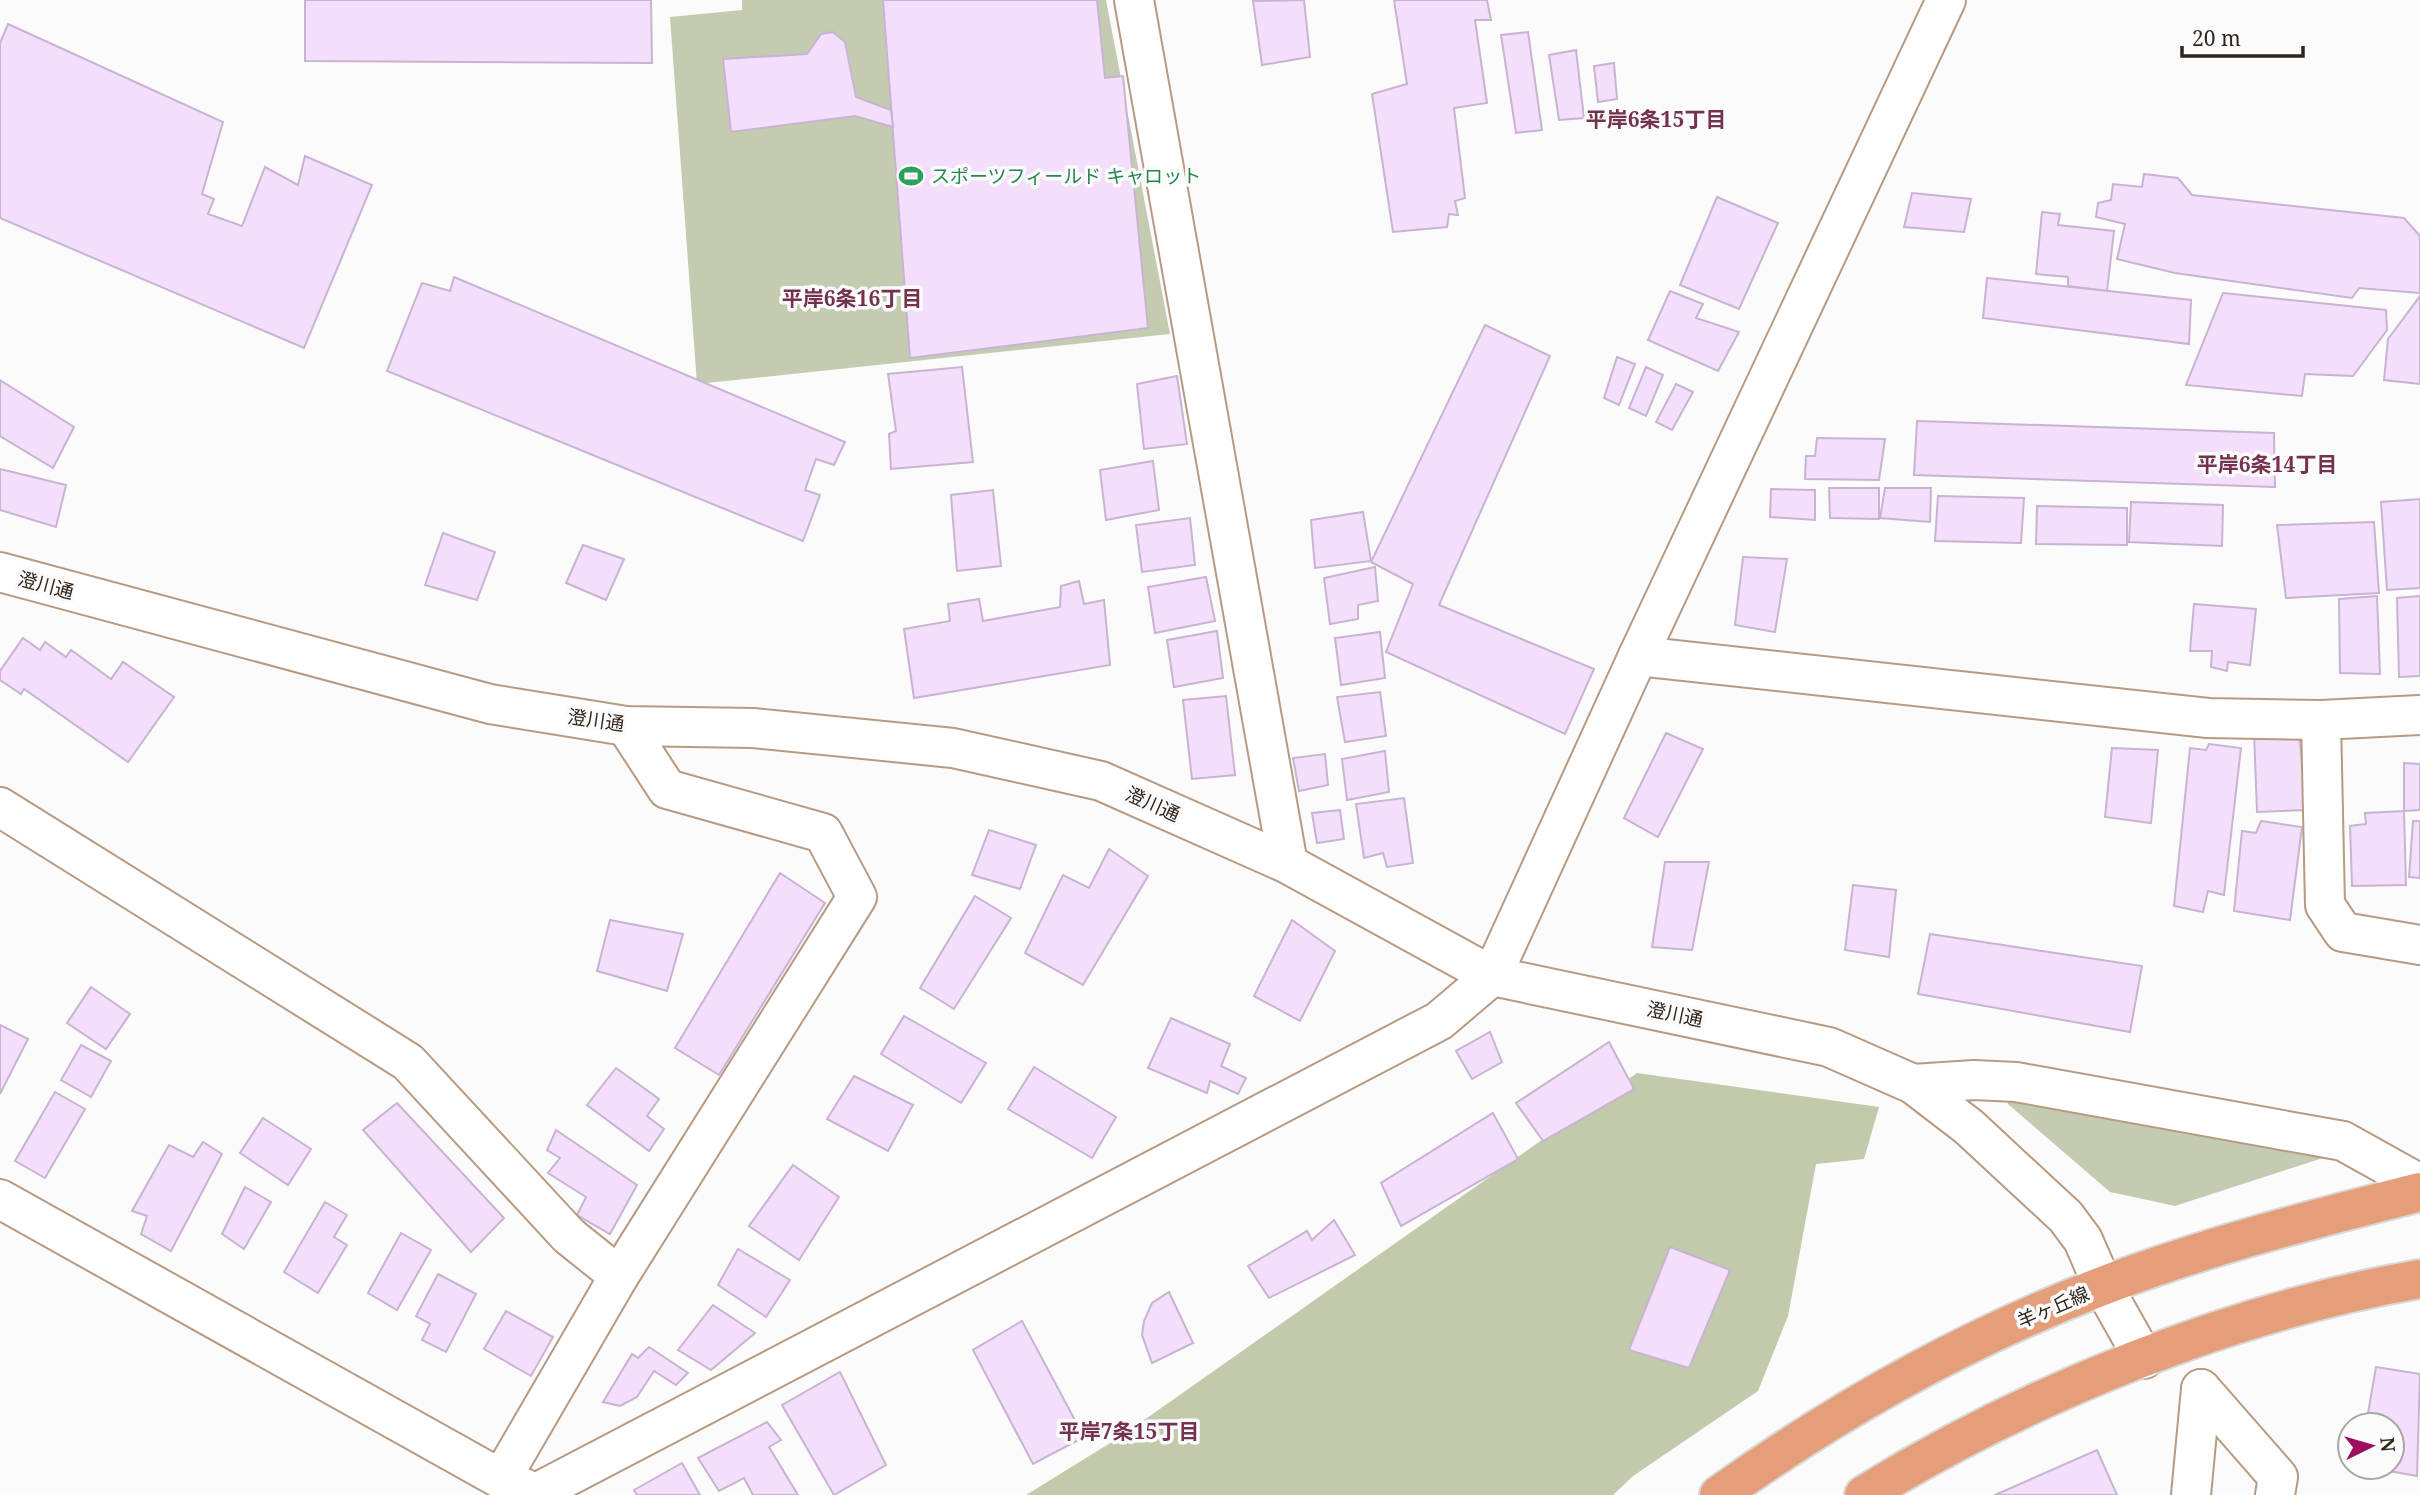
<svg xmlns="http://www.w3.org/2000/svg" width="2420" height="1495" font-family="'Noto Serif','Noto Sans JP',serif">
  <style>
    .green { fill: #c3ccb0 }
    .forest { fill: #c1caaa }
    .building { fill: #f3dffc; stroke: #c9b3d2; stroke-width: 2 }
    .lines { fill: none; stroke-linecap: round; stroke-linejoin: round }
    .minor-casing { stroke: #b89a82; stroke-width: 42 }
    .major-casing { stroke: #dad8d6; stroke-width: 42 }
    .minor { stroke: #fff; stroke-width: 38 }
    .major { stroke: #e59e7a; stroke-width: 38 }
    .labels { text-anchor: middle; stroke-width: 7; stroke-linejoin: round; paint-order: stroke }
    .leisure-label { font-size: 19px; fill: #27864d; stroke: #fbfbfb; text-anchor: start }
    .street-label { font-size: 19px; fill: #31261c; stroke: #fbfbfb }
    .neighbourhood-label { font-size: 21px; font-weight: bold; fill: #75324f; stroke: #fbfbfb }
  </style>
  <rect width="100%" height="100%" fill="#fbfbfb"/>
  <g class="green">
    <polygon points="742,0 1106,0 1170,334 697,384 670,17 742,10"/>
    <polygon points="2006,1097 2332,1155 2175,1206 2110,1192 2008,1104"/>
  </g>
  <polygon class="forest" points="1637,1073 1879,1107 1864,1159 1816,1164 1788,1316 1758,1391 1633,1476 1613,1495 1026,1495 1120,1437"/>
  <g class="building">
    <polygon points="305,0 651,0 652,63 305,61"/>
    <polygon points="883,0 1097,0 1105,78 1123,76 1148,328 910,358"/>
    <polygon points="1304,0 1310,57 1262,65 1253,1"/>
    <polygon points="1394,0 1487,0 1491,20 1475,20 1487,103 1454,108 1465,198 1455,201 1458,215 1449,214 1447,227 1393,232 1372,94 1407,84"/>
    <polygon points="8,24 223,122 202,194 214,199 208,214 242,226 265,167 298,185 305,156 372,185 304,348 0,218 0,43"/>
    <polygon points="833,32 845,42 856,97 891,110 893,127 855,116 731,132 723,59 807,54 821,34"/>
    <polygon points="1528,32 1542,130 1516,133 1501,35"/>
    <polygon points="1576,50 1584,118 1559,120 1549,55"/>
    <polygon points="1614,63 1617,99 1598,102 1594,66"/>
    <polygon points="2144,174 2178,178 2192,195 2404,218 2420,236 2420,293 2359,288 2352,298 2175,273 2117,259 2125,224 2096,217 2098,203 2111,200 2113,184 2142,187"/>
    <polygon points="1912,193 1971,199 1964,232 1904,227"/>
    <polygon points="1717,197 1778,223 1739,309 1680,285"/>
    <polygon points="2042,212 2060,214 2058,225 2114,231 2107,291 2068,286 2068,277 2036,274"/>
    <polygon points="454,277 845,442 834,465 816,459 805,490 820,495 803,541 387,371 422,283 450,291"/>
    <polygon points="1987,278 2191,300 2189,344 1983,318"/>
    <polygon points="1670,291 1703,304 1696,318 1739,332 1718,371 1648,340"/>
    <polygon points="2223,293 2386,310 2387,330 2353,376 2305,374 2302,396 2186,385"/>
    <polygon points="2420,296 2420,384 2384,380 2388,339"/>
    <polygon points="1485,325 1550,356 1439,605 1594,669 1565,734 1386,652 1413,584 1371,562"/>
    <polygon points="1617,357 1635,364 1619,405 1604,398"/>
    <polygon points="962,367 973,462 891,469 889,434 896,431 888,374"/>
    <polygon points="1646,367 1663,375 1646,416 1629,408"/>
    <polygon points="1177,376 1187,444 1144,449 1137,384"/>
    <polygon points="0,380 74,427 53,468 0,436"/>
    <polygon points="1676,384 1693,392 1672,430 1656,422"/>
    <polygon points="1917,421 2274,433 2275,487 1914,475"/>
    <polygon points="1817,438 1885,439 1879,480 1805,479 1806,456 1815,456"/>
    <polygon points="1153,461 1159,510 1106,520 1100,470"/>
    <polygon points="0,469 66,485 56,527 0,510"/>
    <polygon points="1829,488 1879,488 1879,519 1830,518"/>
    <polygon points="1885,488 1931,488 1930,522 1880,518"/>
    <polygon points="1771,489 1815,490 1815,520 1770,517"/>
    <polygon points="993,490 1001,566 957,571 951,495"/>
    <polygon points="1938,496 2024,498 2021,543 1935,541"/>
    <polygon points="2420,499 2420,588 2387,590 2381,502"/>
    <polygon points="2131,502 2223,505 2222,546 2129,542"/>
    <polygon points="2037,506 2127,508 2127,545 2036,544"/>
    <polygon points="1363,512 1371,561 1315,568 1311,520"/>
    <polygon points="1190,518 1195,565 1142,572 1136,525"/>
    <polygon points="2374,522 2379,593 2286,598 2277,525"/>
    <polygon points="443,533 495,552 477,600 425,585"/>
    <polygon points="583,545 624,559 606,600 566,583"/>
    <polygon points="1743,557 1787,559 1775,632 1735,625"/>
    <polygon points="1375,567 1378,601 1358,605 1358,619 1330,624 1324,578"/>
    <polygon points="1206,577 1215,621 1155,633 1148,587"/>
    <polygon points="1079,581 1084,604 1104,600 1110,665 914,698 904,629 950,621 948,604 979,599 983,621 1060,607 1061,586"/>
    <polygon points="2377,596 2380,674 2340,673 2339,599"/>
    <polygon points="2420,596 2420,676 2399,677 2397,598"/>
    <polygon points="2194,604 2256,609 2250,665 2228,662 2227,671 2211,667 2212,651 2190,651"/>
    <polygon points="1217,631 1223,678 1174,687 1167,640"/>
    <polygon points="1380,632 1385,678 1341,685 1335,638"/>
    <polygon points="23,638 40,650 45,642 66,657 71,650 111,679 123,662 174,697 128,762 24,689 21,694 0,680 0,671"/>
    <polygon points="1380,692 1386,736 1345,742 1337,697"/>
    <polygon points="1226,696 1235,775 1192,779 1183,700"/>
    <polygon points="2299,730 2306,810 2257,812 2254,731"/>
    <polygon points="1666,733 1703,749 1658,837 1624,818"/>
    <polygon points="2209,744 2241,748 2224,895 2208,891 2203,912 2174,906 2190,748 2206,750"/>
    <polygon points="2112,748 2158,750 2151,823 2105,817"/>
    <polygon points="1385,751 1389,792 1347,800 1342,759"/>
    <polygon points="1325,754 1328,785 1299,791 1293,758"/>
    <polygon points="2404,763 2420,764 2420,810 2404,811"/>
    <polygon points="1404,798 1413,863 1387,867 1383,853 1364,858 1356,804"/>
    <polygon points="1340,810 1344,839 1317,843 1312,813"/>
    <polygon points="2404,811 2406,885 2352,886 2350,826 2366,824 2365,813"/>
    <polygon points="2261,821 2302,827 2290,920 2234,911 2242,831 2256,833"/>
    <polygon points="2413,821 2420,821 2420,878 2409,877"/>
    <polygon points="989,830 1036,845 1020,889 972,875"/>
    <polygon points="1109,849 1148,876 1083,985 1025,953 1063,875 1089,888"/>
    <polygon points="1665,862 1709,862 1692,950 1652,947"/>
    <polygon points="780,873 825,903 719,1075 675,1048"/>
    <polygon points="1853,885 1896,890 1889,957 1845,950"/>
    <polygon points="975,896 1011,918 954,1009 920,988"/>
    <polygon points="610,920 683,934 667,991 597,971"/>
    <polygon points="1292,920 1335,951 1300,1021 1254,996"/>
    <polygon points="1930,934 2142,966 2130,1032 1918,994"/>
    <polygon points="91,987 130,1014 106,1049 67,1023"/>
    <polygon points="904,1016 986,1063 961,1103 881,1054"/>
    <polygon points="1171,1018 1230,1044 1221,1066 1246,1078 1238,1094 1210,1081 1207,1093 1148,1068"/>
    <polygon points="0,1025 28,1039 0,1094"/>
    <polygon points="1490,1032 1502,1062 1472,1079 1456,1051"/>
    <polygon points="1609,1042 1634,1089 1543,1141 1516,1103"/>
    <polygon points="81,1045 111,1061 91,1097 61,1080"/>
    <polygon points="1034,1067 1116,1117 1092,1158 1008,1109"/>
    <polygon points="616,1068 659,1099 647,1116 664,1129 649,1151 587,1105"/>
    <polygon points="854,1076 913,1105 888,1151 827,1119"/>
    <polygon points="55,1092 85,1109 45,1178 15,1161"/>
    <polygon points="397,1103 504,1218 471,1252 363,1130"/>
    <polygon points="1493,1113 1518,1159 1401,1226 1381,1183"/>
    <polygon points="263,1118 311,1149 288,1185 240,1153"/>
    <polygon points="556,1130 637,1185 610,1234 577,1215 586,1197 548,1173 560,1158 547,1150"/>
    <polygon points="203,1142 222,1154 171,1251 141,1234 147,1216 132,1211 169,1145 193,1157"/>
    <polygon points="793,1165 839,1197 799,1260 749,1226"/>
    <polygon points="245,1187 271,1202 244,1249 222,1234"/>
    <polygon points="325,1202 347,1215 334,1237 347,1245 318,1293 284,1272"/>
    <polygon points="1334,1220 1355,1255 1269,1298 1248,1266 1307,1231 1312,1240"/>
    <polygon points="401,1233 431,1250 397,1310 368,1293"/>
    <polygon points="1670,1247 1730,1270 1689,1368 1629,1350"/>
    <polygon points="738,1249 790,1280 766,1317 718,1285"/>
    <polygon points="438,1274 476,1294 446,1352 422,1340 430,1324 416,1316"/>
    <polygon points="1169,1292 1193,1343 1152,1363 1142,1335 1144,1321 1152,1303"/>
    <polygon points="713,1305 755,1333 711,1370 678,1350"/>
    <polygon points="506,1311 553,1337 531,1376 484,1349"/>
    <polygon points="1022,1321 1084,1437 1033,1464 973,1350"/>
    <polygon points="649,1347 688,1373 676,1385 654,1371 637,1397 620,1406 603,1402 632,1354 638,1358"/>
    <polygon points="2376,1367 2420,1374 2417,1476 2367,1467 2392,1467 2392,1425 2366,1425"/>
    <polygon points="840,1372 886,1465 834,1495 782,1405"/>
    <polygon points="767,1422 781,1440 769,1447 798,1495 753,1495 744,1478 719,1491 698,1458"/>
    <polygon points="2097,1450 2117,1495 1995,1495"/>
    <polygon points="682,1463 700,1495 637,1495 634,1490"/>
  </g>
  <g class="lines">
    <g class="minor-casing">
      <g id="minor">
        <polyline points="1134,0 1288,864"/>
        <polyline points="0,572 490,704 626,726 753,728 953,748 1101,781 1288,864 1492,976 1829,1047 1913,1084 1969,1127 2066,1217 2083,1240 2103,1286 2144,1359"/>
        <polyline points="1638,656 2208,718 2321,720"/>
        <polyline points="2420,715 2321,720 2325,905 2343,932 2420,945"/>
        <polyline points="0,807 408,1062 569,1236 619,1276"/>
        <polyline points="1913,1084 1974,1080 2016,1082 2343,1141 2420,1184"/>
        <polyline points="0,1199 501,1479 526,1489"/>
        <polyline points="2201,1389 2278,1477 2275,1495"/>
        <polyline points="501,1479 619,1276 857,897 823,833 667,789 626,726"/>
        <polyline points="536,1493 1439,1021 1492,976 1638,656 1946,0"/>
        <polyline points="2191,1495 2201,1389"/>
      </g>
    </g>
    <g class="major-casing">
      <g id="major">
        <path d="M1719 1495C1838 1410 1968 1337 2105 1285 2207 1246 2314 1219 2420 1192"/>
        <path d="M1864 1495C2025 1395 2233 1311 2420 1279"/>
      </g>
    </g>
    <use href="#minor" class="minor"/>
    <use href="#major" class="major"/>
  </g>
  <defs>
    <g id="stadium-bare" transform="scale(1.89)"><path d="M0-5a6.5 5 0 1 0 0 10a6.5 5 0 1 0 0-10ZM-3.5-1.8h7v3.6h-7Z" fill="#2e9e5b" stroke="#fbfbfb" stroke-width="2.5" paint-order="stroke"/></g>
  </defs>
  <g fill-rule="evenodd">
    <use href="#stadium-bare" x="911" y="176"/>
  </g>
  <g class="labels">
    <g class="leisure-label">
      <text x="931" y="183">スポーツフィールド キャロット</text>
    </g>
    <g class="street-label">
      <text transform="translate(46 585) rotate(15)" y="7">澄川通</text>
      <text transform="translate(596 720) rotate(8)" y="7">澄川通</text>
      <text transform="translate(1153 804) rotate(24)" y="7">澄川通</text>
      <text transform="translate(1675 1014) rotate(12)" y="7">澄川通</text>
      <text transform="translate(2053 1307) rotate(-23)" y="7">羊ヶ丘線</text>
    </g>
    <g class="neighbourhood-label">
      <text x="1656" y="127">平岸6条15丁目</text>
      <text x="852" y="306">平岸6条16丁目</text>
      <text x="2267" y="472">平岸6条14丁目</text>
      <text x="1129" y="1439">平岸7条15丁目</text>
    </g>
  </g>
  <g transform="translate(2371 1446) rotate(85)"><circle r="33" fill="#fbfbfb" stroke="#aaa6a2" stroke-width="2"/>
  <path d="M0-5L12 26L0 18L-12 26Z" fill="#9c0f5c"/>
  <text y="-10" font-size="19" font-weight="bold" text-anchor="middle" fill="#31261c">N</text>
  </g>
  <path d="M2182 46v10h121v-10" fill="none" stroke="#31261c" stroke-width="3.5"/>
  <text x="2192" y="46" font-size="21" fill="#31261c" stroke="#fbfbfb" stroke-width="5" paint-order="stroke">20 m</text>
</svg>
